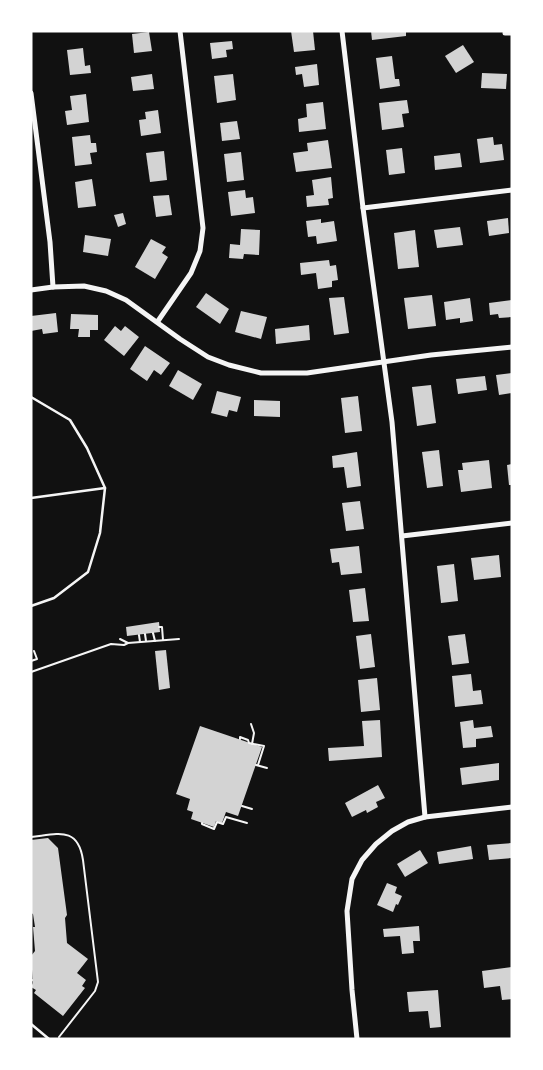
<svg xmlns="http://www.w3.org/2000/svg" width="543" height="1070" font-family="Lato,sans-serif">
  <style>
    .building { fill: #d3d3d3 }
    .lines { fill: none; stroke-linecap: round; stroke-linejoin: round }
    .path { stroke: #f5f5f5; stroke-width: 2 }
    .service { stroke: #f5f5f5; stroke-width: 2.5 }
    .minor { stroke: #f5f5f5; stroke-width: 5 }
  </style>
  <rect width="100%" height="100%" fill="#111"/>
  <g class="building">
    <polygon points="291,31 313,31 315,50 294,52"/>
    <polygon points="371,31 406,31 406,36 372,40"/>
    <polygon points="149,32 152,51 134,53 132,34"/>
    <polygon points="232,41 233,49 226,50 227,57 212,59 210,43"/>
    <polygon points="463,45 474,62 456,73 445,56"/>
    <polygon points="83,48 85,66 90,65 91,73 70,75 67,50"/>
    <polygon points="392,56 395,79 399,79 400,86 380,89 376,58"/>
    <polygon points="317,64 319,85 304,87 302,74 296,75 295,67"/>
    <polygon points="482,73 507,74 506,89 481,88"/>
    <polygon points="152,74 154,89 133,91 131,77"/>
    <polygon points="233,74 236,100 217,103 214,76"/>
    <polygon points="86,94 89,122 67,125 65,111 72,110 70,96"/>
    <polygon points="407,100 409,113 402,114 404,127 382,130 379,103"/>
    <polygon points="323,102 326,129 299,132 298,119 307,117 306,104"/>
    <polygon points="158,110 161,133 141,136 139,120 146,119 145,112"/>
    <polygon points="237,121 240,139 222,141 220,123"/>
    <polygon points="90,135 91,143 96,143 97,152 90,153 92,164 75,166 72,137"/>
    <polygon points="493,137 494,145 502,144 504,160 480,163 477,139"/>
    <polygon points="328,140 332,168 296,172 293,153 308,151 307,143"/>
    <polygon points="402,148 405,173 389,175 386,150"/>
    <polygon points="164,151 167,180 150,182 146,153"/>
    <polygon points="241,152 244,180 227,182 224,154"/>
    <polygon points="460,153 462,167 435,170 434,156"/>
    <polygon points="331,177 333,198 328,199 329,205 307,207 306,196 314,195 312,180"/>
    <polygon points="92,179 96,206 78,208 75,182"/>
    <polygon points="245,190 246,198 253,197 255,213 231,216 228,192"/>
    <polygon points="169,195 172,215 156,217 153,196"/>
    <polygon points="123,213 126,224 118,227 114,215"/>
    <polygon points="508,218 509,233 489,236 487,221"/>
    <polygon points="321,219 321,223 334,221 337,241 317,244 316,236 308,237 306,221"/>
    <polygon points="460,227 463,245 437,248 434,230"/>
    <polygon points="241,229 260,230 259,255 244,254 243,259 229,258 230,244 240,245"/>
    <polygon points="415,230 419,267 398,269 394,233"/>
    <polygon points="85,235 111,239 108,256 83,252"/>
    <polygon points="151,239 166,247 162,253 168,257 155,279 135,267"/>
    <polygon points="329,260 330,266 336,265 338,280 332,281 332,287 318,289 316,273 301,275 300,263"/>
    <polygon points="206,293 229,309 220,324 196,307"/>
    <polygon points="432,295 436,326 408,329 404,298"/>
    <polygon points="344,297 349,333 334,335 329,298"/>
    <polygon points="470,298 473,321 460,323 460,318 446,320 444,302"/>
    <polygon points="512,300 512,317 499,318 498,314 490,315 489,303"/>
    <polygon points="241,311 267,317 261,339 235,332"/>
    <polygon points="56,313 58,332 43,334 42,329 31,331 31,316"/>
    <polygon points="71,314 98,315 98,330 90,330 90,337 78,337 79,329 70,329"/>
    <polygon points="309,325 310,340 276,344 275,329"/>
    <polygon points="115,326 121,331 125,326 139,337 124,356 104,340"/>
    <polygon points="145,346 170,363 161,375 154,370 147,381 130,369"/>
    <polygon points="178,370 202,384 193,400 169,386"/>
    <polygon points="512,373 512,393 499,395 496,375"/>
    <polygon points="485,376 487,390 458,394 456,379"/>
    <polygon points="431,385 436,423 417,426 412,387"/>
    <polygon points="217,391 241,397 237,412 229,410 227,417 211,413"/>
    <polygon points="358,396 362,431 345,433 341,398"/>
    <polygon points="254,400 280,401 280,417 254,416"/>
    <polygon points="439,450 443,486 427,488 422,452"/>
    <polygon points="357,452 361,486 347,488 344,467 333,468 332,456"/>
    <polygon points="489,460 492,488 461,492 458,470 463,470 462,463"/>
    <polygon points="512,464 512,485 509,485 507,465"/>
    <polygon points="360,501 364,529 346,531 342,503"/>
    <polygon points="359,546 362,573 341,575 339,562 332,563 330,549"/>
    <polygon points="499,555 501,577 474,580 471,558"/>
    <polygon points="454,564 458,601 441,603 437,566"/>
    <polygon points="365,588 369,621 353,622 349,590"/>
    <polygon points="159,622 160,632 127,636 126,627"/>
    <polygon points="371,634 375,667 360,669 356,636"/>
    <polygon points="465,634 469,663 452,665 448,636"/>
    <polygon points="166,650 170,688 159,690 155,651"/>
    <polygon points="471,674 473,691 481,690 483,704 455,707 452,676"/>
    <polygon points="377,678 380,710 361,712 358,680"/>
    <polygon points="380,720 382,757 329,761 328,748 364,746 362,721"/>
    <polygon points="473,720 474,728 491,726 493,737 476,739 476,747 463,748 460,722"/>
    <polygon points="200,726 262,747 238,816 226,812 222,823 216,821 214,827 191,819 193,812 187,810 190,799 176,794"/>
    <polygon points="499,763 499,780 462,785 460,768"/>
    <polygon points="378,785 385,798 376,802 378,807 367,813 366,810 352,817 345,803"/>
    <polygon points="48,838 58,848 67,915 65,918 67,943 88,959 77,973 86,980 82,986 85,988 63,1016 34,993 36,990 31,987 33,983 31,956 35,951 33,927 35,927 33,914 31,913 31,840"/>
    <polygon points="512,843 512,858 489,860 487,845"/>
    <polygon points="471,846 473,859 439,864 437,852"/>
    <polygon points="420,850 428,863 405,877 397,864"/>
    <polygon points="387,883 397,887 395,893 402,896 398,905 396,904 393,912 377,905"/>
    <polygon points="419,926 420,941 413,941 414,953 402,954 400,936 384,937 383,929"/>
    <polygon points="512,967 512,999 502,1000 500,986 484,988 482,971"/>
    <polygon points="438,990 441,1027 430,1028 428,1011 409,1012 407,992"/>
  </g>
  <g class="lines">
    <g class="path">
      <polyline points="159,627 162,627 163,640"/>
      <polyline points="153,633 155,641"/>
      <polyline points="145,634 146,641"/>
      <polyline points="139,635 140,642"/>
      <polyline points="120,639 128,643 179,639"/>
      <polyline points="31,661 37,659 34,651"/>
      <polyline points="31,672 111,644 124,645 128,643"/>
      <polyline points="251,724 254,733 252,744"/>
      <polyline points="240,739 240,737 248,740 249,743 264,746 258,765"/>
      <polyline points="256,765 267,768"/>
      <polyline points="242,806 252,809"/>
      <polyline points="202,823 202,824 214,829 217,822 223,824 226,817 247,823"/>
      <path d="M31 837C58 834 78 826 83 860L98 982 95 991 59 1037"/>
      <polyline points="31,981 32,980"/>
    </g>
    <g class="service">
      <polyline points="31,397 70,420 87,448 105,488 100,533 88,572 54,598 31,606"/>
      <polyline points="31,498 105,488"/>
      <polyline points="31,1024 49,1039"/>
    </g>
    <g class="minor">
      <polyline points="342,31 363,208 392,422 425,817"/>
      <polyline points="505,33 512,33"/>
      <polyline points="31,93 50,242 53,287"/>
      <polyline points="363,208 512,190"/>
      <polyline points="31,290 53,287 84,286 106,291 126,300 180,339 208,357 229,365 261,373 307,373 431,355 512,347"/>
      <polyline points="158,321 191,273 200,251 203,228 180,31"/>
      <polyline points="402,536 512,523"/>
      <polyline points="357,1039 352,990 347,911 352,879 362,860 376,844 392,831 408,822 425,817 512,807"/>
    </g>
  </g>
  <rect width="543" height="1070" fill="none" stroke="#ffffff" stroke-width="65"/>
</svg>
